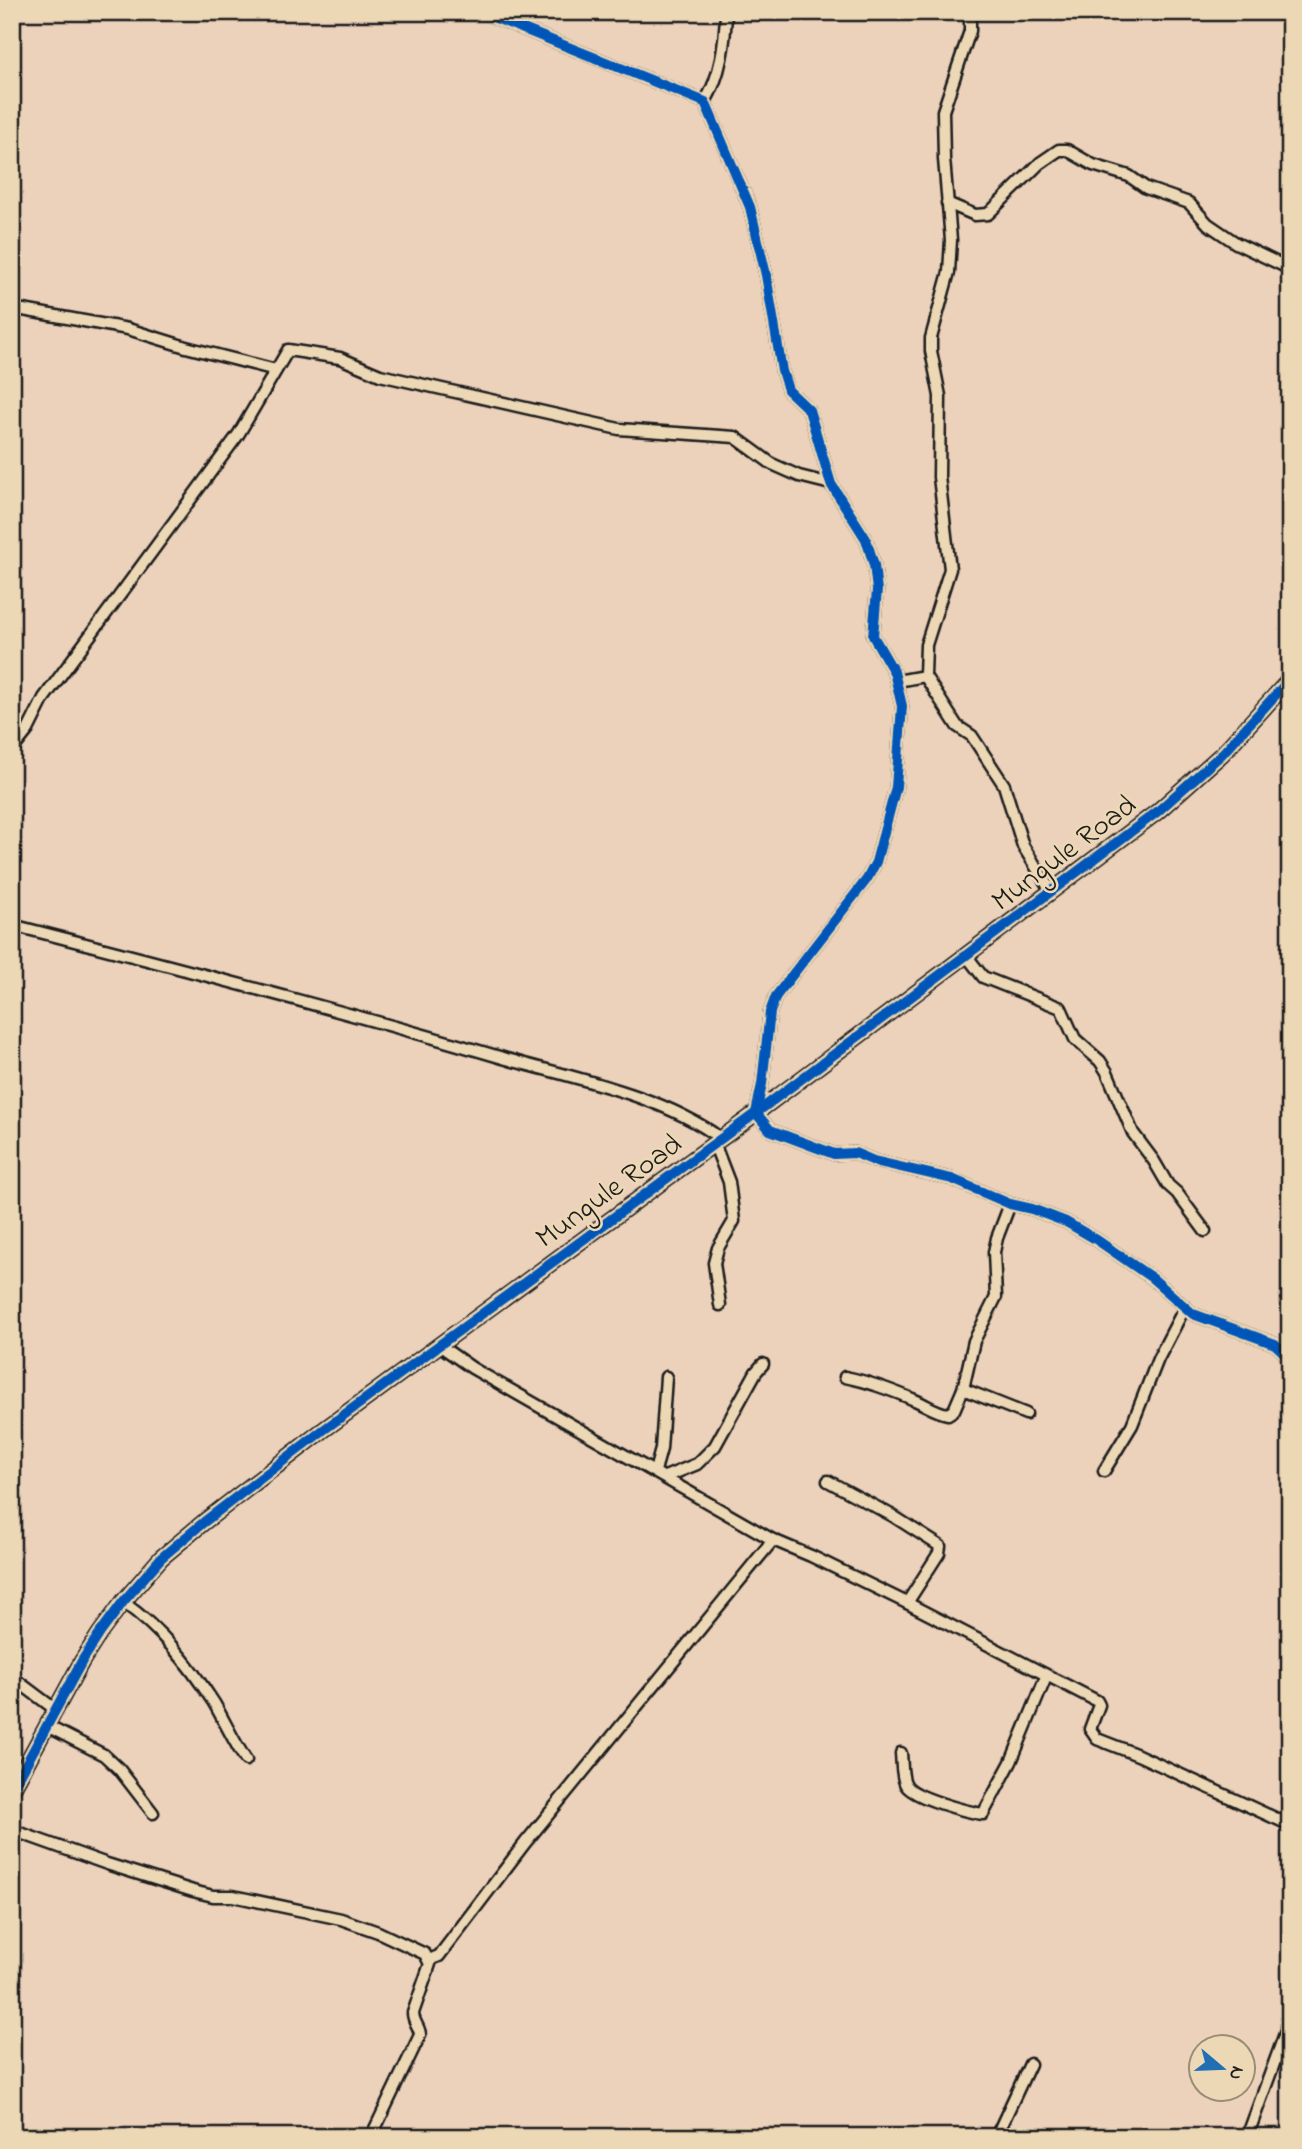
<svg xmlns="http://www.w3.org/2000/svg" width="1302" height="2149" font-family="'Indie Flower',sans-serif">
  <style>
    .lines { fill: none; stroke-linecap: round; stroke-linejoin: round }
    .street-casing { stroke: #1c1c1c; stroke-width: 15 }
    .secondary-casing { stroke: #1c1c1c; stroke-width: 18 }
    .street { stroke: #edd8b6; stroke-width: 10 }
    .secondary { stroke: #edd8b6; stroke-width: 12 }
    .cycleway-casing { stroke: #edd8b6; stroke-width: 15 }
    .cycleway { stroke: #0057b8; stroke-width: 10 }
    .labels { text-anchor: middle; stroke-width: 5; stroke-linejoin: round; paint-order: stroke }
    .street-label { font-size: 30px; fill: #1c1c1c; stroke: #edd8b6 }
  </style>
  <rect width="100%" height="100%" fill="#ecd1bb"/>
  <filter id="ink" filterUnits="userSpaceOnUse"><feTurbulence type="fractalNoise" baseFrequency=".0143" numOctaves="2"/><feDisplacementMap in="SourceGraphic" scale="14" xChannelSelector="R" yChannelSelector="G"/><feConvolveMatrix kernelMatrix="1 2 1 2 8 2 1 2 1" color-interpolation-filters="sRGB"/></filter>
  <g filter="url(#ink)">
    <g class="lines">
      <g class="street-casing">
        <g id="street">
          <polyline points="481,12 705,102 750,207 766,275 782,371 788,390 809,410 831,484 866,539 874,565 877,590 873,636 894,672 902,706 896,787 876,862 867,879 776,996 770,1012 762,1084 756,1113 770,1130 834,1154 855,1153 874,1161 952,1179 1010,1204 1032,1209 1066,1222 1097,1240 1152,1278 1193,1314 1275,1344 1290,1358"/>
          <polyline points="970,12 970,31 943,111 944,159 951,240 949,272 931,338 931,351 940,396 939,477 950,569 926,645 925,676 957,726 972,736 1004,785 1023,846 1051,891"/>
          <path d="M705 102C721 75 725 43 726 12"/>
          <polyline points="947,203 975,215 988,214 1040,163 1059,150 1067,150 1093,165 1129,176 1146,188 1189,203 1208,224 1236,243 1290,269"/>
          <polyline points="12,308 128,329 186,347 276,370"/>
          <polyline points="897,681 925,676"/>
          <polyline points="12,750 28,730 44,698 238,435 288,350 340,358 380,375 619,429 735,437 772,464 799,476 831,484"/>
          <path d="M12 925C176 967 341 1010 503 1058 573 1078 662 1095 720 1138"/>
          <polyline points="966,955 983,977 1061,1008 1075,1039 1100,1061 1107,1072 1133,1133 1154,1161 1168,1185 1177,1193 1205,1231"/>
          <polyline points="714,1143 729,1182 734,1221 718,1248 714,1263 720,1305"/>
          <polyline points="439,1345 472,1368 773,1540 811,1556 907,1603 1097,1701 1099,1705 1090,1729 1097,1739 1138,1755 1290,1825"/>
          <path d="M845 1377C870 1382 894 1391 917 1401 928 1406 936 1412 948 1414L954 1410 963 1389 974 1341 996 1297 994 1252 997 1238 1010 1204"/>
          <polyline points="963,1389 1026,1414"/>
          <polyline points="655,1471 661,1449 666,1377"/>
          <polyline points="1104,1471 1132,1425 1158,1359 1185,1307"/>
          <polyline points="665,1477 697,1464 715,1446 756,1372 763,1364"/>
          <polyline points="828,1481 893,1516 940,1546 939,1553 907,1603"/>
          <path d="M123 1602C162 1630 188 1663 214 1703 225 1722 234 1742 246 1760"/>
          <polyline points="12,1677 56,1710"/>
          <polyline points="47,1726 104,1755 119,1769 153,1813"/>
          <path d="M901 1753C902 1762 901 1777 906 1785 914 1798 968 1812 983 1814L1011 1762 1046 1677"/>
          <path d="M12 1830 107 1864 193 1891 213 1896H233L341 1919 378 1932 425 1954 430 1964 413 2013C413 2022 420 2027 420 2035L371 2137"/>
          <polyline points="429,1960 439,1956 525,1843 773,1540"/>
          <polyline points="996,2137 1030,2064"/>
          <polyline points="1247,2137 1290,2020"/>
        </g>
      </g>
      <g class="secondary-casing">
        <polyline id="secondary" points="12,1790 82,1661 100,1633 123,1602 161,1558 204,1522 322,1431 756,1113 1157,812 1222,754 1290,679"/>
      </g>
      <use href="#street" class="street"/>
      <use href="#secondary" class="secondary"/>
      <g class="cycleway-casing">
        <g id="cycleway">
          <polyline points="481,12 705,102 750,207 766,275 782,371 788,390 809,410 831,484 866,539 874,565 877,590 873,636 894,672 902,706 896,787 876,862 867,879 776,996 770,1012 762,1084 756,1113 770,1130 834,1154 855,1153 874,1161 952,1179 1010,1204 1032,1209 1066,1222 1097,1240 1152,1278 1193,1314 1275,1344 1290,1358"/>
          <polyline points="12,1790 82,1661 100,1633 123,1602 161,1558 204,1522 322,1431 756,1113 1157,812 1222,754 1290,679"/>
        </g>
      </g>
      <use href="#cycleway" class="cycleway"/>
    </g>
  </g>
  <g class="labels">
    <g class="street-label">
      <text transform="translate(1063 852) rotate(-37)" y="10">Mungule Road</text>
      <text transform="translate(608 1190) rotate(-36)" y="10">Mungule Road</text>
    </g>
  </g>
  <rect width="1302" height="2149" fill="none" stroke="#edd8b6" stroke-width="42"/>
  <rect x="21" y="21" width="1260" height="2107" fill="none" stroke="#1c1c1c" stroke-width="2.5" filter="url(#ink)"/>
  <g transform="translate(1222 2068) rotate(109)"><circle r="33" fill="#edd8b6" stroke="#998d78" stroke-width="2"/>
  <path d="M0-5L12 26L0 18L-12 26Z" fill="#1f6fb2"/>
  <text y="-10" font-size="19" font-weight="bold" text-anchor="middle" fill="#1c1c1c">N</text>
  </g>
</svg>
